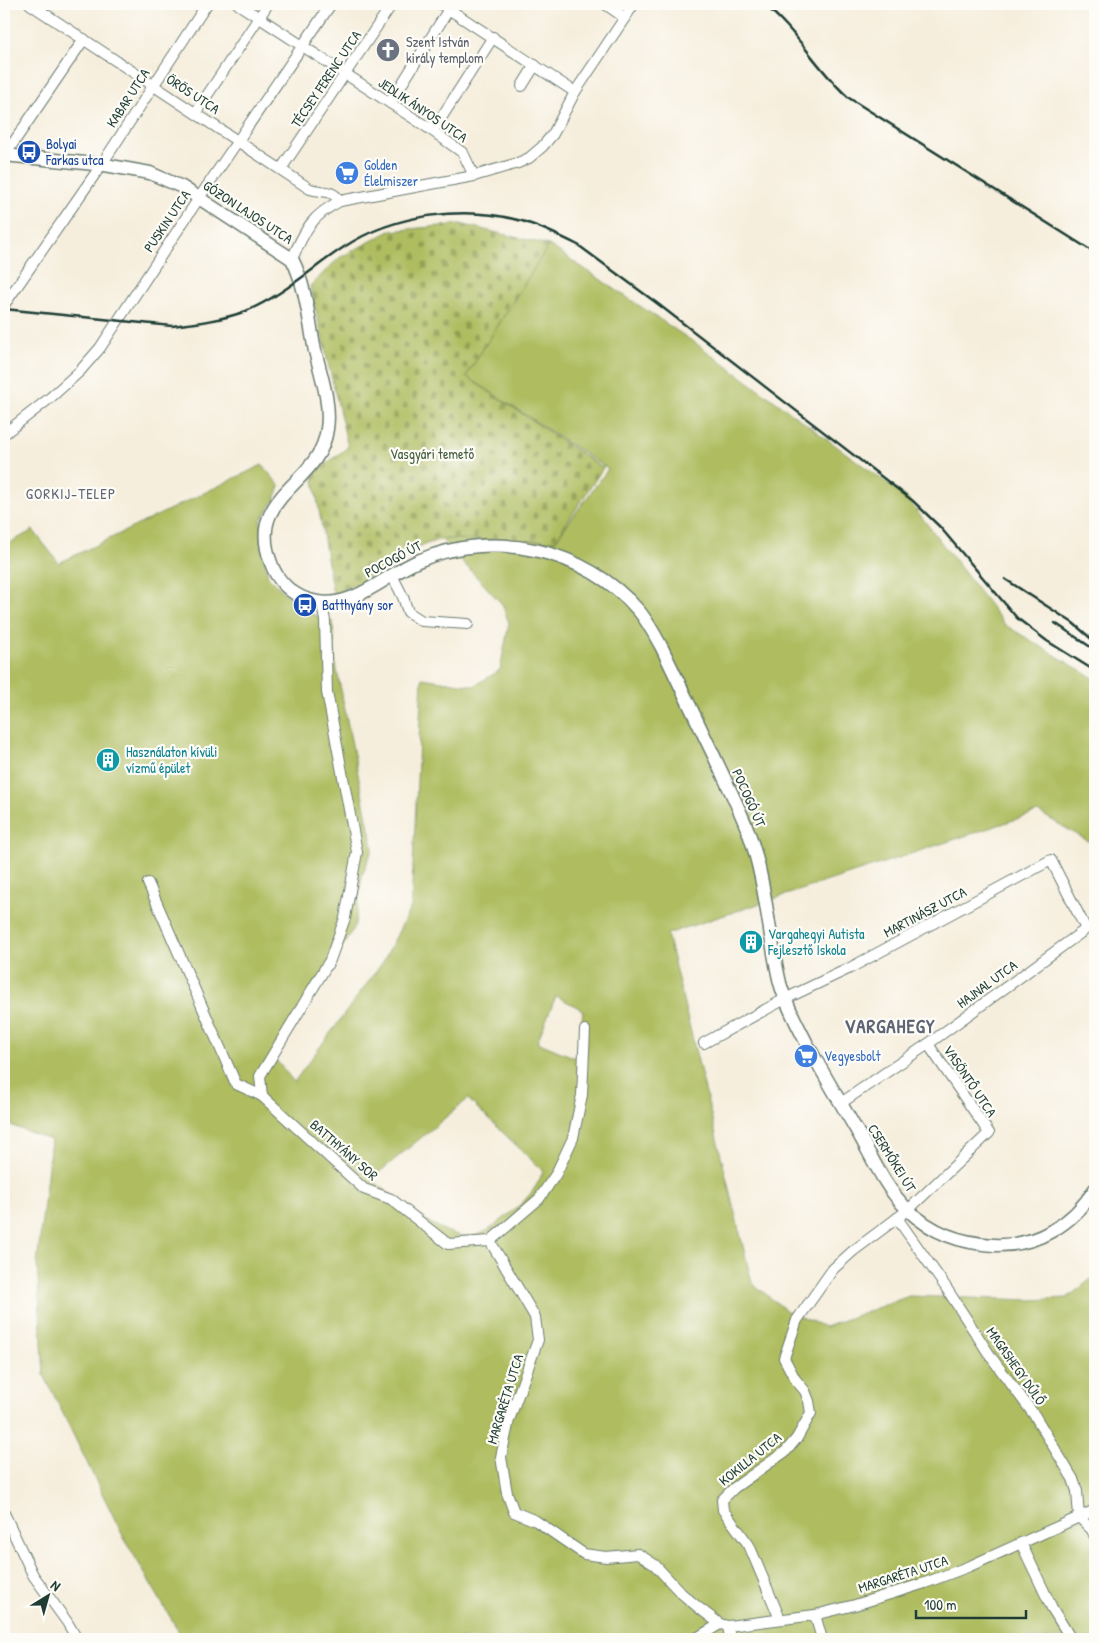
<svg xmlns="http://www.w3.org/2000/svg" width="1099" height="1643" font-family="'Patrick Hand',sans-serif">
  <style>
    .green { fill: #afbd60; stroke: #677d4a; fill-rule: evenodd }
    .cemetery { fill: url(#cemetery-stones); stroke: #677d4a }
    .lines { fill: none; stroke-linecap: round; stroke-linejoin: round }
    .minor-casing { stroke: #6a7b6f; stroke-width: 12 }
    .major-casing { stroke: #6a7b6f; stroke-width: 15 }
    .minor { stroke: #fff; stroke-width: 10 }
    .major { stroke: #fff; stroke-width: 12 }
    .rail { stroke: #1f3d34; stroke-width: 2.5 }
    .labels { text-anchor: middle; stroke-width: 4.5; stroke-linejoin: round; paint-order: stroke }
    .worship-label { font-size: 14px; fill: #5b616d; stroke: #fdfcf7; text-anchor: start }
    .street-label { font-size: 14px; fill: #1f3d34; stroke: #fdfcf7 }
    .transit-label { font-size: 14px; fill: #164399; stroke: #fdfcf7; text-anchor: start }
    .shop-label { font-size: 14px; fill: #366cbe; stroke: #fdfcf7; text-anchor: start }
    .park-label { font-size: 14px; fill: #435d3f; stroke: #fdfcf7 }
    .culture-label { font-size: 14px; fill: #0d838f; stroke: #fdfcf7; text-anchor: start }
    .neighbourhood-label { font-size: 15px; letter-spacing: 1px; fill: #5f6575; stroke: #fdfcf7 }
    .district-label { font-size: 19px; font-weight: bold; letter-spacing: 1px; fill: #5f6575; stroke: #fdfcf7 }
  </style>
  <defs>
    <pattern id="cemetery-stones" width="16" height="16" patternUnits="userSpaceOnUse" patternTransform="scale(1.25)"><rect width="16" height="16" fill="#afbd60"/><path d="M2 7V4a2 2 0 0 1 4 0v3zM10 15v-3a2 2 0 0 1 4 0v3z" fill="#8e9b50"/></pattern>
  </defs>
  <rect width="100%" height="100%" fill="#fdfcf7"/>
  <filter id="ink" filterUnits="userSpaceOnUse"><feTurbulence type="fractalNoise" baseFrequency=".02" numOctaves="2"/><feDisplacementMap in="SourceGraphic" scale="10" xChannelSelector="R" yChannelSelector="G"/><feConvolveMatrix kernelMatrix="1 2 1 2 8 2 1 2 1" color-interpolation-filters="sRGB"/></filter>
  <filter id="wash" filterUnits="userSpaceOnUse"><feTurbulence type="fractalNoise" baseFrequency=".0096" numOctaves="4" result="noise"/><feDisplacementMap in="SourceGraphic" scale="20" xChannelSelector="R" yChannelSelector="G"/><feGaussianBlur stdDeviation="1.12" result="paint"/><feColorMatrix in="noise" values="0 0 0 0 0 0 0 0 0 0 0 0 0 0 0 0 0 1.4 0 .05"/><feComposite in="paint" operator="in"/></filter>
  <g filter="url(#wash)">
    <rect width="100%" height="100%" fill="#f6eedd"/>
    <path class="green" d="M549 245 698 345 906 497 1005 625 1095 679V845L1038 812 667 934 752 1283 787 1311 825 1327 909 1296 1031 1300 1067 1298 1095 1276V1639H183L124 1538 44 1375 37 1264 51 1140 4 1123V554L8 544 33 530 59 563 262 465 280 486 275 500 261 520 262 549 268 576 295 603 312 614 333 622 335 661 373 848 362 875 355 926 275 1059 294 1082 383 962 411 907 422 678 474 686 500 670 509 623 502 604 441 539 555 541 608 469 466 376ZM556 996 583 1010 578 1059 537 1042ZM468 1099 543 1171C536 1191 524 1202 508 1215 498 1223 486 1234 472 1236 444 1241 394 1196 371 1179Z"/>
    <polygon class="cemetery" points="460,224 549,245 466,376 603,468 555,541 441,539 418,547 362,582 333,594 313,474 348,447 310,286 339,258 390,231"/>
  </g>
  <g filter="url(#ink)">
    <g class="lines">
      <g class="minor-casing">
        <g id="minor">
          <path d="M30 4 310 189C323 193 332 189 340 201"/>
          <polyline points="238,4 427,127 463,153 474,176"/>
          <polyline points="441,4 575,92"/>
          <polyline points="605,4 624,17"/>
          <polyline points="522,86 535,65"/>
          <polyline points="390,103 449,9"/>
          <polyline points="196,112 268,4"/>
          <polyline points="427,127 436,126 493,37"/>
          <polyline points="5,155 84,39"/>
          <polyline points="281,169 392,4"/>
          <path d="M292 259C305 230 311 216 340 201L474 176 518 163 529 158 542 147 553 134 575 92 634 4"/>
          <polyline points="4,305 102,164 207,4"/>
          <polyline points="4,434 50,398 80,371 100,348 199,198 331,4"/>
          <polyline points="392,575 403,597 408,612 422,621 468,624"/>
          <polyline points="322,604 325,621 327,692 357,852 345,918 330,960 260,1076 262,1096 364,1189 391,1199 448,1244 490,1241 539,1199 556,1174 573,1138 582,1095 585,1030"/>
          <polyline points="148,883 236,1084 262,1096"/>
          <polyline points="704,1043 785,999 848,969 1051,860 1086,929 928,1044 841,1103"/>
          <polyline points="897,1218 945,1286 991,1357 1035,1416 1073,1479 1077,1491 1079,1517 1092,1530 1095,1537"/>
          <polyline points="490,1241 535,1317 538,1340 509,1420 501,1457 507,1493 514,1512 536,1521 584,1554 606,1557 638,1554 655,1565 681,1593 699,1608 720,1624 728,1626 730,1639"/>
          <polyline points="4,1513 33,1575 67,1622 77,1639"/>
          <polyline points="1021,1543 1052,1608 1071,1639"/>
          <polyline points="815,1615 822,1639"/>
          <polyline points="780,1619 749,1545 723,1510 722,1500 734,1488 786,1451 797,1438 811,1413 809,1401 805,1391 795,1379 784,1358 797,1320 833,1269 853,1251 908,1210 989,1133 928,1044"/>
          <polyline points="728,1626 815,1615 855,1605 925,1583 970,1566 1095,1510"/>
          <polyline points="695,1639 720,1624"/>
        </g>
      </g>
      <g class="major-casing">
        <path id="major" d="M4 155 105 165 150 173 182 187 292 259C306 286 309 321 315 351 321 375 331 404 327 429 320 486 245 493 271 563 277 581 292 595 309 600 350 613 383 576 418 561 492 528 586 549 639 611 648 622 655 635 662 648 679 684 696 719 713 754 725 780 738 805 748 831 766 879 768 933 780 983 786 1005 797 1024 807 1044 823 1073 840 1102 857 1131 872 1157 885 1188 907 1209 932 1233 960 1243 994 1245 1036 1247 1073 1224 1095 1189"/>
      </g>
      <use href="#minor" class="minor"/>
      <use href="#major" class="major"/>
      <g class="rail">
        <path d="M763 4C797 30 817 70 849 98L1095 253"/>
        <path d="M4 309 172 326C197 323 222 320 246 311 282 296 312 268 344 247 394 214 465 205 522 221 542 227 560 236 578 245L658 304 913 501 940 527 1017 618 1047 641 1095 671"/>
        <polyline points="1005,579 1073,623 1095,642"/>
        <polyline points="1055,623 1095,650"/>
      </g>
    </g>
  </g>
  <defs>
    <g id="church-disc" transform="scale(1.25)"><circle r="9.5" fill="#6b7280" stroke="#fdfcf7"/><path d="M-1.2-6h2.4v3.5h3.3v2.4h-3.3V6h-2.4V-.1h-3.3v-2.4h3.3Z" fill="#fff"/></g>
    <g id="bus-disc" transform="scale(1.25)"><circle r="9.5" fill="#1a4fb4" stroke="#fdfcf7"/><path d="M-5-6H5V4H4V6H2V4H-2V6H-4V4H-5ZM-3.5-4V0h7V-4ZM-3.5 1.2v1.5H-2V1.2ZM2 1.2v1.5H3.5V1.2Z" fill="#fff"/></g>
    <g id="supermarket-disc" transform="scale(1.25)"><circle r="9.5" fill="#3f7fe0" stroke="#fdfcf7"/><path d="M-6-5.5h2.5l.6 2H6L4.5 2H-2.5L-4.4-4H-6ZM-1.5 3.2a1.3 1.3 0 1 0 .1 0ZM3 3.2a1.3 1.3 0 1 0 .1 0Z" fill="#fff"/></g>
    <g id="building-disc" transform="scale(1.25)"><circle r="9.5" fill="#0f9aa8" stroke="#fdfcf7"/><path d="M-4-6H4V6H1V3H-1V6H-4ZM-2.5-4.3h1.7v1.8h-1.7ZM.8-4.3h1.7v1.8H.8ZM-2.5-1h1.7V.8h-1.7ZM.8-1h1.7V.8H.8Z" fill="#fff"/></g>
  </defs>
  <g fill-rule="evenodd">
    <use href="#church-disc" x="388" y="50"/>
    <use href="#bus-disc" x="29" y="152"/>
    <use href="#supermarket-disc" x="347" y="173"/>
    <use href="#bus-disc" x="305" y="605"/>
    <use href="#building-disc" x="108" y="760"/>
    <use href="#building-disc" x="751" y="942"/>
    <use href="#supermarket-disc" x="806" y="1056"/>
  </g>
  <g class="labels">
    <g class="worship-label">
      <text x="406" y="47">Szent István<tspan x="406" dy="16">király templom</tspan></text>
    </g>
    <g class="street-label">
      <text transform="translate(326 79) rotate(-56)" y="5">TÉCSEY FERENC UTCA</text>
      <text transform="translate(193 94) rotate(33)" y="5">ÖRÖS UTCA</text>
      <text transform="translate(128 98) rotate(-57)" y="5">KABAR UTCA</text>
      <text transform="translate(423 110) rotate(34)" y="5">JEDLIK ÁNYOS UTCA</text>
      <text transform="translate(248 212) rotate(33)" y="5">GÓZON LAJOS UTCA</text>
      <text transform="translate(167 221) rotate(-56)" y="5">PUSKIN UTCA</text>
      <text transform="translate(393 559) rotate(-28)" y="5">POCOGÓ ÚT</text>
      <text transform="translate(749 798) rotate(66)" y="5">POCOGÓ ÚT</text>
      <text transform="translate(925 912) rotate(-28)" y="5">MARTINÁSZ UTCA</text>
      <text transform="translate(987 984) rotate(-36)" y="5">HAJNAL UTCA</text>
      <text transform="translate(970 1081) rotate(56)" y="5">VASÖNTŐ UTCA</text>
      <text transform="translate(344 1150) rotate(41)" y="5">BATTHYÁNY SOR</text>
      <text transform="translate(892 1158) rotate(58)" y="5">CSERMŐKEI ÚT</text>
      <text transform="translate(1016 1366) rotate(55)" y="5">MAGASHEGY DŰLŐ</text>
      <text transform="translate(505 1399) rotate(-73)" y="5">MARGARÉTA UTCA</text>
      <text transform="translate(750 1459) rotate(-39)" y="5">KOKILLA UTCA</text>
      <text transform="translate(903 1574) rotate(-18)" y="5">MARGARÉTA UTCA</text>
    </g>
    <g class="transit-label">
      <text x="46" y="149">Bolyai<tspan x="46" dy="16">Farkas utca</tspan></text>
      <text x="322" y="610">Batthyány sor</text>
    </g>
    <g class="shop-label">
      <text x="364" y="170">Golden<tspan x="364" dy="16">Élelmiszer</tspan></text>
      <text x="824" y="1061">Vegyesbolt</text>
    </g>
    <g class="park-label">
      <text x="432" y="459">Vasgyári temető</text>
    </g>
    <g class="culture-label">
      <text x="126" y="757">Használaton kívüli<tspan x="126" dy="16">vízmű épület</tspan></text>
      <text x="768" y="939">Vargahegyi Autista<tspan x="768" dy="16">Fejlesztő Iskola</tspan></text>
    </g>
    <g class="neighbourhood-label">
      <text x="71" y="499">GORKIJ-TELEP</text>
    </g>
    <g class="district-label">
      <text x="890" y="1033">VARGAHEGY</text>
    </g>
  </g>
  <rect width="1099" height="1643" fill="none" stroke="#fdfcf7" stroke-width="20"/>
  <g transform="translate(48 1596) rotate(37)" stroke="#fdfcf7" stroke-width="4" paint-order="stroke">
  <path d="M0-4L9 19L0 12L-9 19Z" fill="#1f3d34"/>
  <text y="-8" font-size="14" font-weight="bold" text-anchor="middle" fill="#1f3d34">N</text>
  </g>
  <path d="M916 1610v8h110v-8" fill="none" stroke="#1f3d34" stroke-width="2.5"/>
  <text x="924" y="1610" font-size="15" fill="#1f3d34" stroke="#fdfcf7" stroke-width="4" paint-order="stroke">100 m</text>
</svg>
